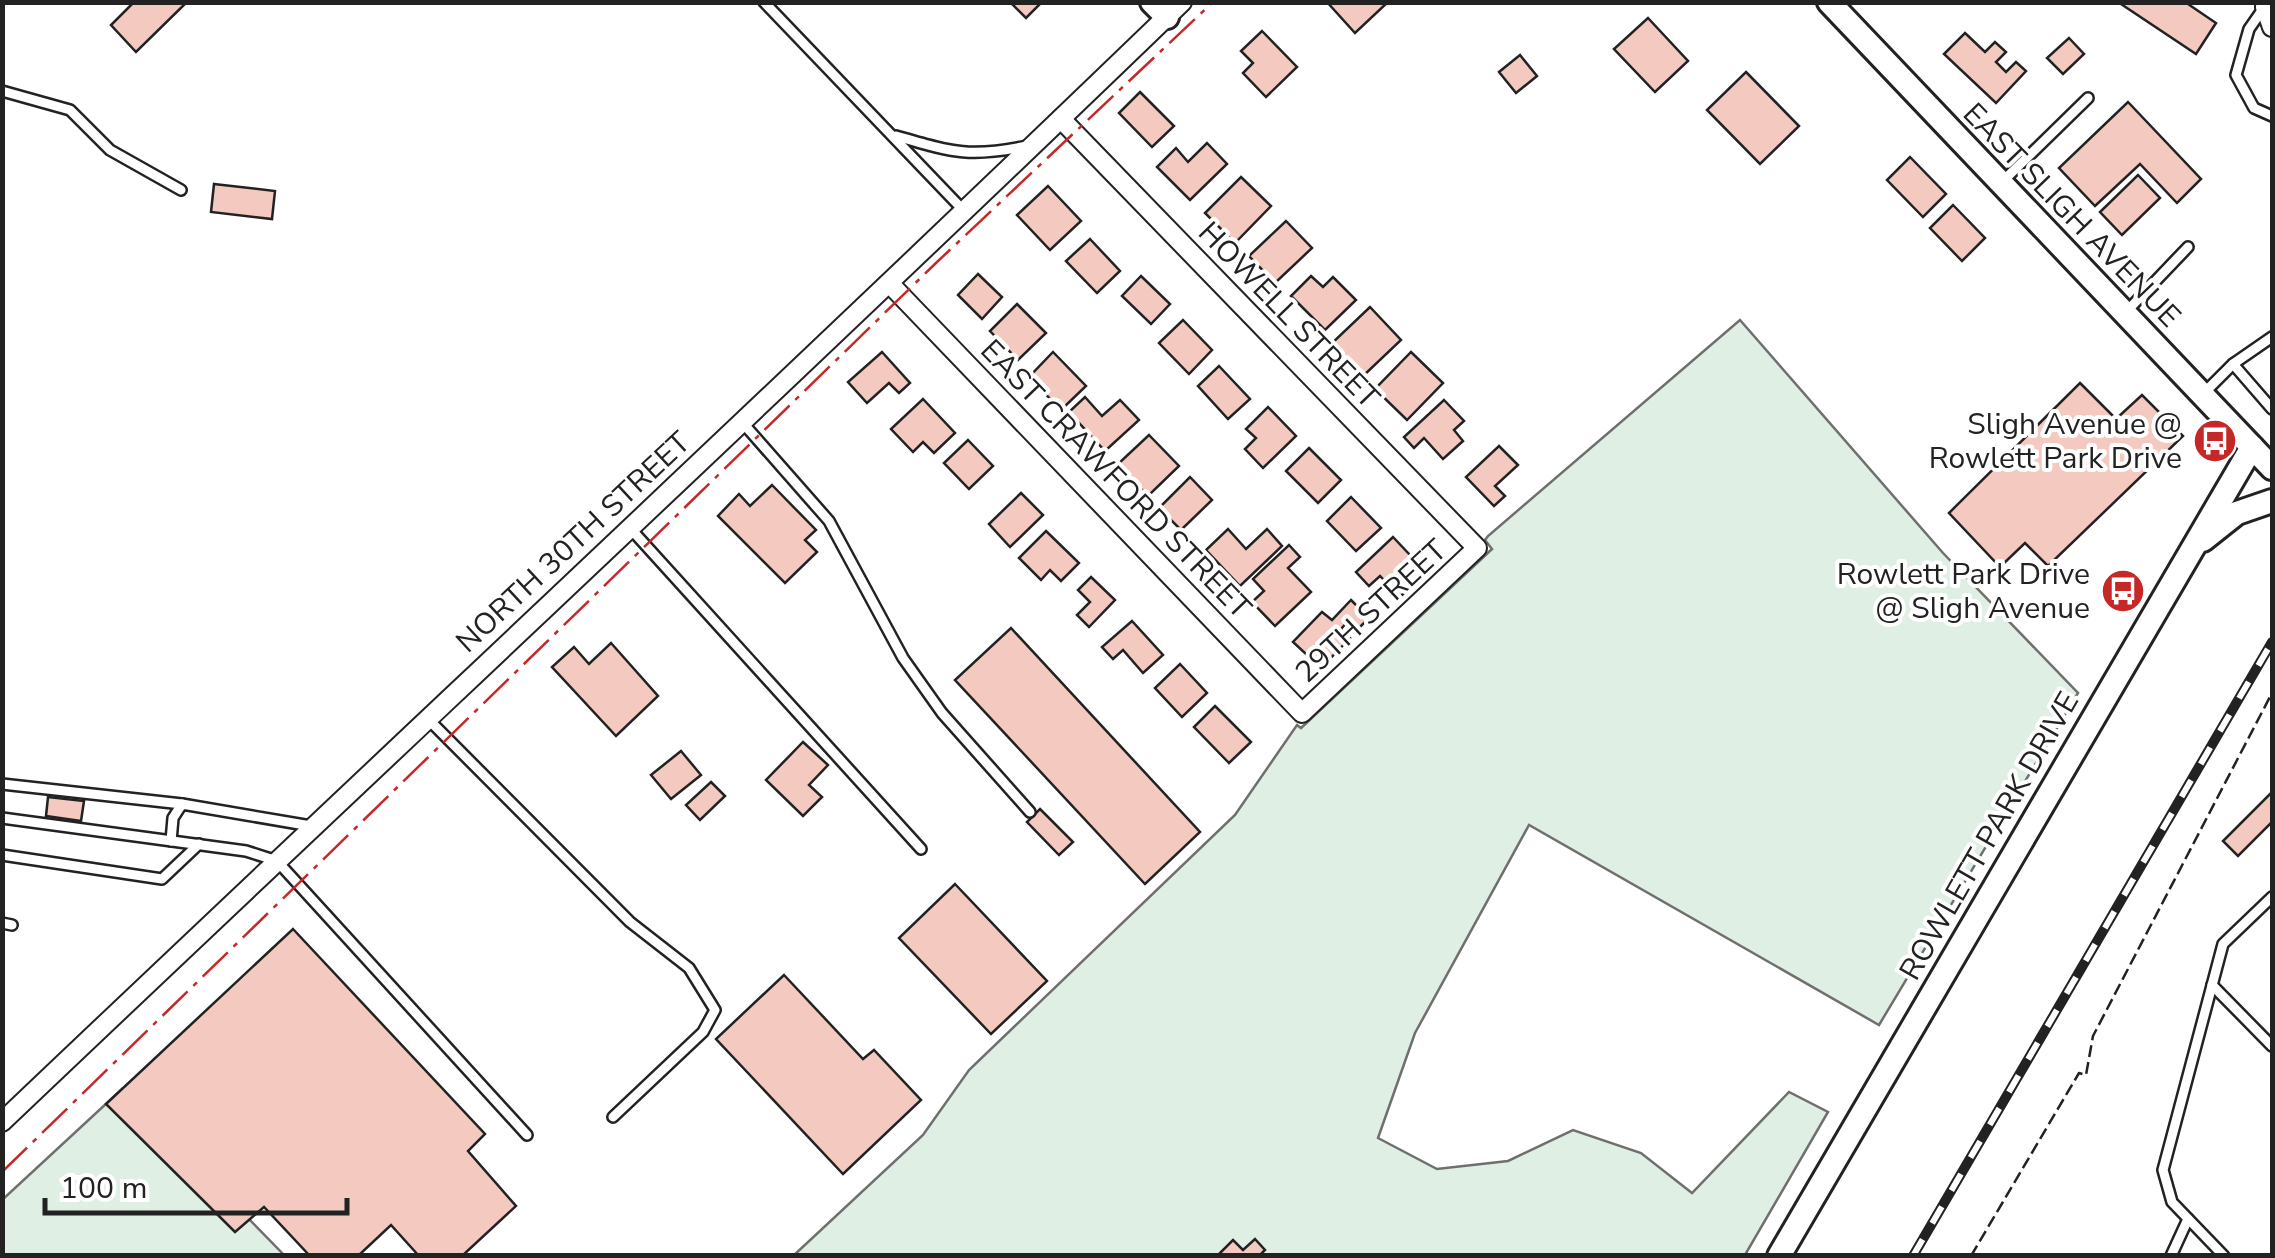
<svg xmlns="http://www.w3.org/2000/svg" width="2275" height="1258" font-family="'Nunito Sans',sans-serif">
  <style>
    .green { fill: #e0efe3; stroke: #6f6f6f; stroke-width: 2.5 }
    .building { fill: #f3c9c0; stroke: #222; stroke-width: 2.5 }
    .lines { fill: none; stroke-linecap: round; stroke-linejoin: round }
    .service-casing { stroke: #222; stroke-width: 14 }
    .minor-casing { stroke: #222; stroke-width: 22 }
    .tertiary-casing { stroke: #222; stroke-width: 28 }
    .service { stroke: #fff; stroke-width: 9 }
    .minor { stroke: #fff; stroke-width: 18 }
    .tertiary { stroke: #fff; stroke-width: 22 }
    .rail-casing { stroke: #222; stroke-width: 10 }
    .rail { stroke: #fff; stroke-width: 6; stroke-dasharray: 19; stroke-linecap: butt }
    .fence { stroke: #222; stroke-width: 2.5; stroke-dasharray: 12 5; stroke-linecap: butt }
    .power { stroke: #c62828; stroke-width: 2.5; stroke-dasharray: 35 8 5 8; stroke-linecap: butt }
    .labels { text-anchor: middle; stroke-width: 8; stroke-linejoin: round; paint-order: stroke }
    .street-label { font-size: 30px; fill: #222; stroke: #fff }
    .poi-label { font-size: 30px; fill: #222; stroke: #fff; text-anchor: end }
  </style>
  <rect width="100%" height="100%" fill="#fff"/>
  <g class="green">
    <polygon points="1740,320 1943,553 2078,693 1879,1025 1529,825 1415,1033 1378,1138 1437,1169 1508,1161 1573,1130 1641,1153 1692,1193 1789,1092 1828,1112 1745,1255 793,1256 923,1135 969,1070 1235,815 1297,725 1301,728 1492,549 1485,540 1488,536"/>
    <polygon points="122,1089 284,1255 3,1255 2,1200"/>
  </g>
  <g class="building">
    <polygon points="134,2 187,2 136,52 111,25"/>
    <polygon points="1010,2 1042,2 1026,18"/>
    <polygon points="1327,2 1388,2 1355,33"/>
    <polygon points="2118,2 2185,2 2216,23 2196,54"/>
    <polygon points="1648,18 1688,61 1655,92 1614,49"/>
    <polygon points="1262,31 1297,67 1266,97 1243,73 1253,63 1241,51"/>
    <polygon points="1965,33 1985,52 1995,42 2006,52 1996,62 2006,72 2016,62 2026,71 1996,103 1944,54"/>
    <polygon points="2069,38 2084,54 2063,74 2047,58"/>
    <polygon points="1520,55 1537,76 1516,93 1499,72"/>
    <polygon points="1746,72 1799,126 1760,164 1707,110"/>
    <polygon points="1140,92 1174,126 1152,147 1119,113"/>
    <polygon points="2128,102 2201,179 2177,203 2140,164 2095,206 2059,168"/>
    <polygon points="1207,143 1227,164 1190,200 1157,167 1176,148 1188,162"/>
    <polygon points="1910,157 1946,194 1923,217 1887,180"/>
    <polygon points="2138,175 2160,198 2122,235 2100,212"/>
    <polygon points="1241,177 1271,206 1235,243 1205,213"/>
    <polygon points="214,184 275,191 272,219 211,212"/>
    <polygon points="1048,186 1081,221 1050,250 1017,215"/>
    <polygon points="1953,205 1985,238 1962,261 1930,228"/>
    <polygon points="1286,221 1312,248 1275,283 1249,256"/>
    <polygon points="1090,239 1120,271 1097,293 1066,261"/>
    <polygon points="978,274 1002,297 982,319 958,295"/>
    <polygon points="1141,276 1170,304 1151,324 1122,296"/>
    <polygon points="1311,276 1323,287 1333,277 1356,300 1325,330 1291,296"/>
    <polygon points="1017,304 1046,333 1018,360 990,331"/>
    <polygon points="1370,307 1401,340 1361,378 1330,345"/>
    <polygon points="1183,320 1212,350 1189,374 1159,343"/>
    <polygon points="882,352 910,383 899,393 889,383 867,403 848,382"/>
    <polygon points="1053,352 1086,386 1061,410 1029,377"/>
    <polygon points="1411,352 1443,383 1407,420 1375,389"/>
    <polygon points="1219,366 1250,399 1228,419 1198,386"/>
    <polygon points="2080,383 2116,419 2142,395 2183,436 2048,566 2025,543 2000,567 1949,513"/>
    <polygon points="1085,397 1102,416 1120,400 1139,420 1105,451 1069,412"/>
    <polygon points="923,399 955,433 934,453 923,442 913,452 891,429"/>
    <polygon points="1444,400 1464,421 1454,430 1463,441 1443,459 1424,438 1414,448 1404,437"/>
    <polygon points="1268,407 1296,436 1263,468 1245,449 1256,438 1246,429"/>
    <polygon points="1149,435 1179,466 1148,496 1118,464"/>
    <polygon points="968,440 993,466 969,489 944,463"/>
    <polygon points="1499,446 1518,465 1495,486 1505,496 1494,506 1466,477"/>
    <polygon points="1309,448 1341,480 1318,503 1286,471"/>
    <polygon points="1190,477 1212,500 1181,530 1159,508"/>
    <polygon points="772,485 816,530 805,540 817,552 785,583 718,516 739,494 750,506"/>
    <polygon points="1021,493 1043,515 1010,547 989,524"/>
    <polygon points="1351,497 1381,528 1356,551 1327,521"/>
    <polygon points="1228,529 1246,549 1267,529 1282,546 1240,586 1206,550"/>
    <polygon points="1046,531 1079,563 1061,581 1050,570 1041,580 1019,558"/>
    <polygon points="1393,537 1426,572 1400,597 1380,576 1369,586 1356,572"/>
    <polygon points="1289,545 1300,557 1288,568 1311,592 1275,626 1252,602 1264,591 1253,579"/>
    <polygon points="1091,577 1115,600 1089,627 1077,615 1090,602 1078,590"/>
    <polygon points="1351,600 1369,618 1359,628 1350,619 1341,629 1350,638 1321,668 1293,642 1322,612 1332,620"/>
    <polygon points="1132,621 1163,655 1143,673 1123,650 1113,659 1102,647"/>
    <polygon points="1011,628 1200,832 1145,884 955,680"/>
    <polygon points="611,643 658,696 616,736 552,667 574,647 589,664"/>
    <polygon points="1180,664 1207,693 1182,717 1155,688"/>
    <polygon points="1215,706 1251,742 1229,763 1194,727"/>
    <polygon points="803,742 828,765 809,785 822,797 803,816 766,780"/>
    <polygon points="681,751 701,775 671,799 651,775"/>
    <polygon points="711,782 725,796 700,820 686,805"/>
    <polygon points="2272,792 2272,822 2238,856 2223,841"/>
    <polygon points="48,797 84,801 81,821 46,816"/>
    <polygon points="1040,809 1073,842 1059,855 1027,822"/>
    <polygon points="955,884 1047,981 991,1034 899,938"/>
    <polygon points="293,929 485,1134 468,1151 516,1206 462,1256 419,1256 391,1225 358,1256 310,1256 264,1207 235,1232 106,1104"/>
    <polygon points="784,975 863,1059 874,1050 921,1100 843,1174 716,1039"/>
    <polygon points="1255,1239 1265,1250 1259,1256 1217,1256 1233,1240 1243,1250"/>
  </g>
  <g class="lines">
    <g class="service-casing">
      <g id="service">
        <polyline points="764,2 965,212"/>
        <polyline points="2263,9 2249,29 2236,75 2254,108 2272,116"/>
        <polyline points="2,91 70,110 110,150 181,190"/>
        <path d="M896 136C952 152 969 158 1027 146"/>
        <polyline points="2003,181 2088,98"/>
        <polyline points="2127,311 2188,247"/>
        <polyline points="2233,364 2272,337"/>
        <polyline points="2203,394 2233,364 2272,409"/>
        <polyline points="742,422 829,521 903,658 942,713 1030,812"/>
        <polyline points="630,528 921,849"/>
        <polyline points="429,720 630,922 689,968 715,1010 703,1032 613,1117"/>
        <polyline points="2,784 182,804"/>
        <polyline points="2,818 246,851 277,861 527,1135"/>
        <polyline points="171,841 173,818 182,804 311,826"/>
        <polyline points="2,855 162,879 199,844"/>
        <polyline points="2,923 12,925"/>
        <polyline points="2212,985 2272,1046"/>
        <polyline points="2171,1256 2188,1219"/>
        <polyline points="2224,1256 2172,1202 2163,1170 2223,944 2272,897"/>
      </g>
    </g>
    <g class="minor-casing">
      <g id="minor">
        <polyline points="2265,7 2272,27"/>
        <polyline points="890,284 1302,713 1477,548 1061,119"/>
        <path d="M2 1122C395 748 792 379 1182 2"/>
      </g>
    </g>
    <g class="tertiary-casing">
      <g id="tertiary">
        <polyline points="1152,2 1167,17"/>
        <polyline points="1829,2 2272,468"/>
        <polyline points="2203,540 2237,513 2272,501"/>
        <polyline points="1779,1256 2252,447"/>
      </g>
    </g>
    <use href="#service" class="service"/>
    <use href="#minor" class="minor"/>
    <use href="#tertiary" class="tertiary"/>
    <g class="rail-casing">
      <polyline id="rail" points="1913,1256 2272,642"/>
    </g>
    <use href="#rail" class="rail"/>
    <polyline class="fence" points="1971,1256 2079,1073 2086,1075 2093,1036 2272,693"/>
    <polyline class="power" points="2,1172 937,262 1213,2"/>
  </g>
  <defs>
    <g id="bus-disc" transform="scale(2.25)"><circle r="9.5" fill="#c62828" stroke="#fff"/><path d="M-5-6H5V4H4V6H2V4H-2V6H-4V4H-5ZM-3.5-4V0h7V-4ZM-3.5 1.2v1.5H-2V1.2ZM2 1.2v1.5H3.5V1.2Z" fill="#fff"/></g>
  </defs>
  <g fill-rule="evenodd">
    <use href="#bus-disc" x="2215" y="441"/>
    <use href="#bus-disc" x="2123" y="591"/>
  </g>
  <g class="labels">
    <g class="street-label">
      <text transform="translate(2072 215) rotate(46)" y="10">EAST SLIGH AVENUE</text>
      <text transform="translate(1289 315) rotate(46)" y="10">HOWELL STREET</text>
      <text transform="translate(1116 479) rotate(46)" y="10">EAST CRAWFORD STREET</text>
      <text transform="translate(573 542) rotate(-43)" y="10">NORTH 30TH STREET</text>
      <text transform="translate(1371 611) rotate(-43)" y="10">29TH STREET</text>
      <text transform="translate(1989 836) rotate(-60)" y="10">ROWLETT PARK DRIVE</text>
    </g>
    <g class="poi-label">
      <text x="2182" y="434">Sligh Avenue @<tspan x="2182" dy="34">Rowlett Park Drive</tspan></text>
      <text x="2090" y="584">Rowlett Park Drive<tspan x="2090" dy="34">@ Sligh Avenue</tspan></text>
    </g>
  </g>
  <rect width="2275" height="1258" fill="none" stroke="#222222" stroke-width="10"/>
  <path d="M45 1198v15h302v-15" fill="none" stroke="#222222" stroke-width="5"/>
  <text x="60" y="1198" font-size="30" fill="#222222" stroke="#ffffff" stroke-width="8" paint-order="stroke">100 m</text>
</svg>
